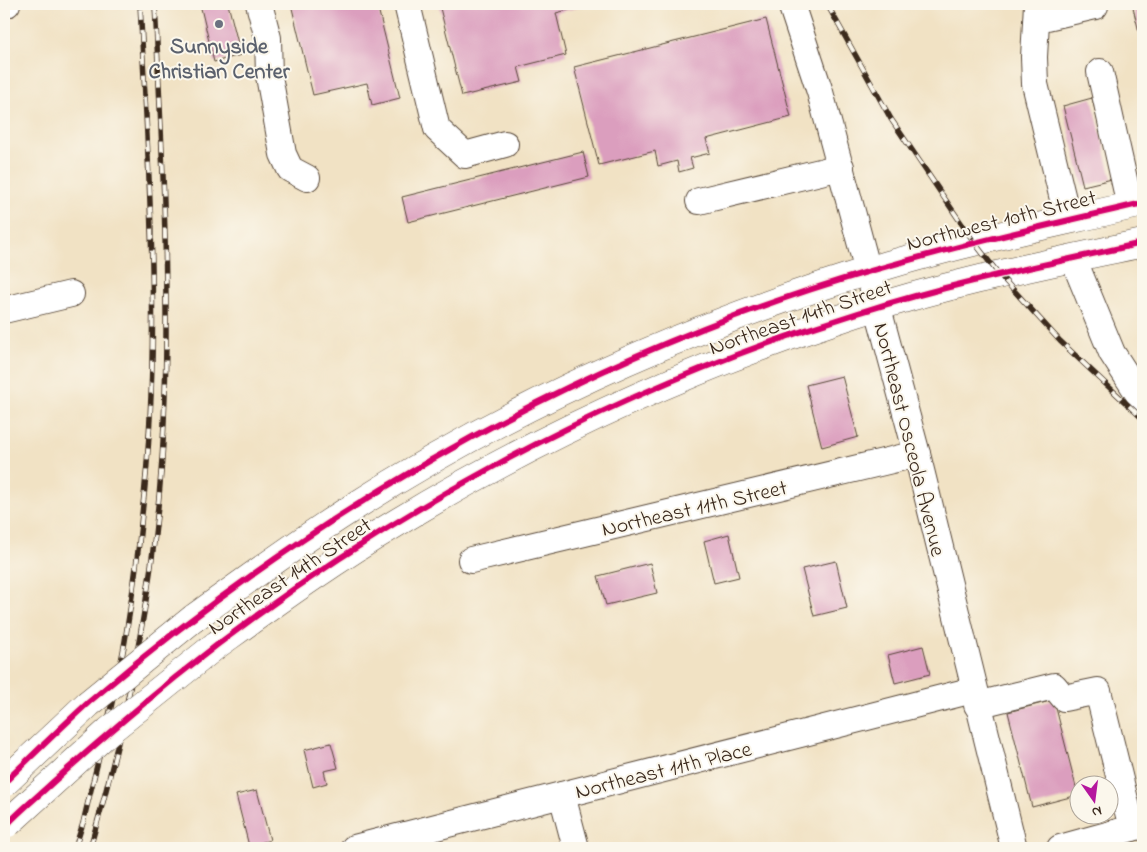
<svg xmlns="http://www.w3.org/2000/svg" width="1147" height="852" font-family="'Indie Flower',sans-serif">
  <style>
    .building { fill: #db9ebe }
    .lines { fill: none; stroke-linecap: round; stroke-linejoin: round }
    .minor-casing { stroke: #564637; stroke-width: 28 }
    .major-casing { stroke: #564637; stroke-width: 29 }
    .minor { stroke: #fff; stroke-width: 26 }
    .major { stroke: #fff; stroke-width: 28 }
    .rail-casing { stroke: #3b2a1e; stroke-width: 5.5 }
    .rail { stroke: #fbf7ec; stroke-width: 4; stroke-dasharray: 11; stroke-linecap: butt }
    .major-bridge-casing { stroke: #564637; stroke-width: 29; stroke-linecap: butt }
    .major-bridge { stroke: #fff; stroke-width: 28 }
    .cycleway-casing { stroke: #fbf7ec; stroke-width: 9 }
    .cycleway { stroke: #d6006c; stroke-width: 6 }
    .worship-dot { fill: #6b7280; stroke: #fbf7ec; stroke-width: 2 }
    .labels { text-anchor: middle; stroke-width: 4; stroke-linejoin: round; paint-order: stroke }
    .worship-label { font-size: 22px; font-weight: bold; fill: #5b616d; stroke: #fbf7ec }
    .street-label { font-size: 22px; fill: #3b2a1e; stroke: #fbf7ec }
  </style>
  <rect width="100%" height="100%" fill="#fbf7ec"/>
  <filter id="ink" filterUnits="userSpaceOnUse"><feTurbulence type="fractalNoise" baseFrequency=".02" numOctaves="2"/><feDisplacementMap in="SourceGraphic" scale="10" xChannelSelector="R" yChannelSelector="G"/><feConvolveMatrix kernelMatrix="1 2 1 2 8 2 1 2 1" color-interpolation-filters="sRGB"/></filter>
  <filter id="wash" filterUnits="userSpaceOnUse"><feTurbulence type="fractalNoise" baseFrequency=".0096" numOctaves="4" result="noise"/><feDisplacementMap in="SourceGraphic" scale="20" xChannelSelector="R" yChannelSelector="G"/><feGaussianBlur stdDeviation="1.12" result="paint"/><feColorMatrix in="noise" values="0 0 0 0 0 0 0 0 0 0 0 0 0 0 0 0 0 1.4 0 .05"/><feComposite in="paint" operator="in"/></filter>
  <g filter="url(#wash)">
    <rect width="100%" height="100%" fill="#f1e2c4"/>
    <g id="blocks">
      <g class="building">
        <polygon points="200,4 228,4 241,55 214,62"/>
        <polygon points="291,4 377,4 400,98 372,105 367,83 313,95"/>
        <polygon points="439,4 592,4 556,13 566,55 518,67 522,82 462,96"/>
        <polygon points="1132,4 1143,4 1143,31 1139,32"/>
        <polygon points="766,19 791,117 706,139 710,153 690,158 693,168 679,172 677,161 658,166 655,151 599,165 574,67"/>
        <polygon points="1092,98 1112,179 1083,186 1063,106"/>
        <polygon points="583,152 589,177 408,222 402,197"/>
        <polygon points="842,376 858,437 822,447 806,385"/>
        <polygon points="729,534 739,577 714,583 704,541"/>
        <polygon points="836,561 847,608 814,616 802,569"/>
        <polygon points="650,563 657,593 606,605 598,576"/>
        <polygon points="923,646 930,674 895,683 888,655"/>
        <polygon points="1054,700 1078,795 1032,807 1008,712"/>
        <polygon points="331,743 338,768 324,771 327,783 313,787 304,750"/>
        <polygon points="257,790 270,840 249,846 236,795"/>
        <polygon points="556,844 557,848 542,848"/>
      </g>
    </g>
  </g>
  <g filter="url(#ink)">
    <use href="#blocks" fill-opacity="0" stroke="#564637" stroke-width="1"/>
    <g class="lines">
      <g class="minor-casing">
        <g id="minor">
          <polyline points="259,4 268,38 269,76 283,154 290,169 307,178"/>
          <polyline points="407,4 437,129 465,155 505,144"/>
          <polyline points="791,4 820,92 917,454 1014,848"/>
          <polyline points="1037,4 1034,57 1035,84 1068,220"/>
          <polyline points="4,5 7,4"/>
          <polyline points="1038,19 1095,6"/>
          <polyline points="1100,72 1130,206"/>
          <polyline points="699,201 841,167"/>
          <polyline points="1073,258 1112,353 1143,401"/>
          <polyline points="4,310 71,294"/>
          <polyline points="471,560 917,454"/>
          <polyline points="977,705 1054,686 1064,698 1098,691 1132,828"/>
          <polyline points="562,795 576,848"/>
          <polyline points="354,848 973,690"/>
          <polyline points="1060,848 1143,825"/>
        </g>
      </g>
      <g class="major-casing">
        <g id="major">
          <path d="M194 618C245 581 296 544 349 510 515 403 698 322 888 265 972 240 1058 223 1143 203"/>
          <path d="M215 646C275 603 334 560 398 522 542 435 694 366 854 314 949 283 1046 264 1143 243"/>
        </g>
      </g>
      <use href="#minor" class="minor"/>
      <use href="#major" class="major"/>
      <g class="rail-casing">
        <g id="rail">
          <polyline points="827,4 891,119 974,242 998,273 1060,341 1143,419"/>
          <path d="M75 848 83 823C97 763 114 702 125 641 132 599 138 556 142 514 162 345 149 173 140 4"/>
          <path d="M90 848C130 713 158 564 164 423 170 283 162 144 155 4"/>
        </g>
      </g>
      <use href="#rail" class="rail"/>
      <g class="major-bridge-casing">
        <g id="major-bridge">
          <polyline points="4,783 88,704 194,618"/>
          <polyline points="8,823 109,731 215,646"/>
        </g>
      </g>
      <use href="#major-bridge" class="major-bridge"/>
      <g class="cycleway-casing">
        <g id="cycleway">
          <path d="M4 783C32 756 60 728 89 702 301 522 544 377 809 290 919 254 1031 229 1143 203"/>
          <path d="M4 828C18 812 36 798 52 783 92 747 133 712 176 677 377 516 611 389 858 313 952 283 1047 264 1143 243"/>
        </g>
      </g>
      <use href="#cycleway" class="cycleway"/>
    </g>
  </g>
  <circle class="worship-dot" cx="219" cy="24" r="5"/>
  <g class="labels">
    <g class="worship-label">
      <text x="219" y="53">Sunnyside<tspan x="219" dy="25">Christian Center</tspan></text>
    </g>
    <g class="street-label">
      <text transform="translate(1001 219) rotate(-14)" y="8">Northwest 10th Street</text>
      <text transform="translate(800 316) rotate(-19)" y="8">Northeast 14th Street</text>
      <text transform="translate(911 439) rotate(76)" y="8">Northeast Osceola Avenue</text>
      <text transform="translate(694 507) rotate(-13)" y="8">Northeast 11th Street</text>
      <text transform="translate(289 575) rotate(-34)" y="8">Northeast 14th Street</text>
      <text transform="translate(663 769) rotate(-14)" y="8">Northeast 11th Place</text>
    </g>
  </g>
  <rect width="1147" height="852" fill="none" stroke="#fbf7ec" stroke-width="20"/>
  <g transform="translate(1094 800) rotate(166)"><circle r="24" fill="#fbf7ec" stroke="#aea59a"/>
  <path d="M0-4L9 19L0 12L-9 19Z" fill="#b5179e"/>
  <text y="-8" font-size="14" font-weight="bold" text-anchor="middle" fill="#3b2a1e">N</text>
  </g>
</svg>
